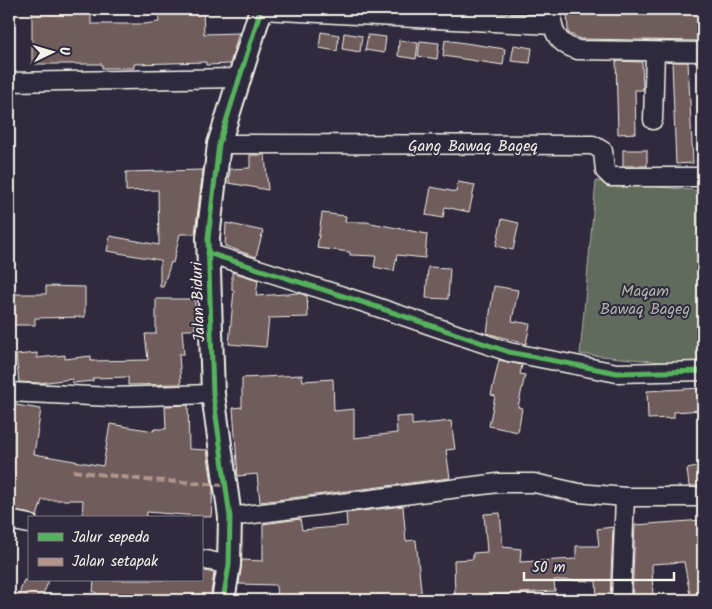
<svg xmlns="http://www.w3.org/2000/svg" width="712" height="609" font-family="Kalam,sans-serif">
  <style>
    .green { fill: #616a5d; stroke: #aaaea2 }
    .building { fill: #6f5b5c; stroke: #f4f1e8 }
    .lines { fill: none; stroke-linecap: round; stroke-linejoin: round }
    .minor-casing { stroke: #f4f1e8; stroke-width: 21 }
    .tertiary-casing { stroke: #f4f1e8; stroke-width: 26 }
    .minor { stroke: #2f2a3d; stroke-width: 18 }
    .tertiary { stroke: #2f2a3d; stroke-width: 22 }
    .quiet { stroke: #b2968c; stroke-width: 4; stroke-dasharray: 8 4; stroke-linecap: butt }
    .cycleway-casing { stroke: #2f2a3d; stroke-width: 8 }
    .cycleway { stroke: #56b35d; stroke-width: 5 }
    .labels { text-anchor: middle; stroke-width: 4; stroke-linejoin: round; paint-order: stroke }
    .street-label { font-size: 16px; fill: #f4f1e8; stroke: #2f2a3d }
    .park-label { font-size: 16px; fill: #b2b4a9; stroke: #2f2a3d }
  </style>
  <rect width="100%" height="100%" fill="#2f2a3d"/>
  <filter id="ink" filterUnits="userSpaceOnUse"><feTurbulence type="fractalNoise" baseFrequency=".02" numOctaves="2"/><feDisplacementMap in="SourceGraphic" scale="10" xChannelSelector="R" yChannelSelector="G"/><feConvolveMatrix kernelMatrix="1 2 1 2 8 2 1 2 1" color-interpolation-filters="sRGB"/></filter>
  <g filter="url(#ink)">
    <polygon class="green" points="596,181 703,191 703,366 580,354"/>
    <g class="building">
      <polygon points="158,9 203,9 204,34 239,33 230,64 206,65 206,62 134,64 134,68 102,68 102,64 32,64 32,10 91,10 91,24 144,24 159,22"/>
      <polygon points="567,9 699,9 697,26 700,26 700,41 580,39 568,33"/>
      <polygon points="321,32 339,35 337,51 319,48"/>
      <polygon points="344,33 362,36 360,52 342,49"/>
      <polygon points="368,35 386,37 384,53 365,50"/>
      <polygon points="399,40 418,43 416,59 398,56"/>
      <polygon points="445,40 505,49 503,65 443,56"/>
      <polygon points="420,41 439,43 437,59 418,56"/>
      <polygon points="514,45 532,48 530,63 511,61"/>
      <polygon points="616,61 642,62 643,90 635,90 636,133 618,134"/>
      <polygon points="672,62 688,62 693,163 676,164"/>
      <rect x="623" y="150" width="24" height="16"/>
      <polygon points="250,155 265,155 268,190 229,183 230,169 250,168"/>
      <polygon points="203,170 195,234 180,234 173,263 171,262 163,287 160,287 160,260 107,251 110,236 159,245 158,190 126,191 126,172"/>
      <polygon points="458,182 475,185 469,212 445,207 443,218 426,215 431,187 456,192"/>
      <polygon points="322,213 346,216 345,222 366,222 427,234 425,258 397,255 394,271 374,267 376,256 350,255 350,252 317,248"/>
      <polygon points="502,219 519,223 513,250 496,246"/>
      <polygon points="226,223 263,231 256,257 225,246"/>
      <polygon points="428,267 450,268 448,299 426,298"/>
      <polygon points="232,272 258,280 256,296 299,293 307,296 308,317 269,318 266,347 229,344 234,290 232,290"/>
      <polygon points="46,286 85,287 85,317 35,318 35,325 9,325 9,294 46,294"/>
      <polygon points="494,286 518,290 512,321 530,324 526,344 487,333"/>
      <polygon points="156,299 195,299 195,330 182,330 184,354 179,354 181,384 128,385 128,377 93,378 93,381 73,383 72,379 39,383 19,382 16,355 37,353 37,358 65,355 65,359 91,356 91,361 148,360 145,334 156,334"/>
      <polygon points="499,360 522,365 520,374 525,375 518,407 522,408 518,432 489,426 495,396 491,395"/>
      <polygon points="302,375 303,381 333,379 334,411 354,409 354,438 397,433 396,417 412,416 412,425 451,421 455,449 446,450 450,478 260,502 257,474 238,476 233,408 242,407 242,378"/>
      <polygon points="703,388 703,410 674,412 674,418 648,419 647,391"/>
      <polygon points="9,404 41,409 34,454 103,466 110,424 154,431 154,429 166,429 165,406 188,405 189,449 207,450 213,490 211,517 147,512 146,518 82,518 83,500 42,500 37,517 31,514 9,510 13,483 9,482"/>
      <polygon points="702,466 703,486 689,486 687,469"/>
      <polygon points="403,506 406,541 416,540 422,600 277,600 276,585 239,584 242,560 263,561 263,524 300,519 302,530 347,526 346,513"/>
      <polygon points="500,513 503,547 521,549 520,562 576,559 576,546 599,546 597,529 613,527 610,600 597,600 596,581 554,580 555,591 455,597 454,560 473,559 473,553 487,552 484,514"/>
      <polygon points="703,520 703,600 691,600 684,562 652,564 653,600 632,600 635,525"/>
      <polygon points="201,570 214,573 210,600 122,595 96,596 96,592 93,592 94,580 201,580"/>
      <polygon points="24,580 49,580 41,600 17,600"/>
    </g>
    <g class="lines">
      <g class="minor-casing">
        <g id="minor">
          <path d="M552 9C551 30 556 44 578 50L703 52"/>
          <polyline points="261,10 552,25"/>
          <polyline points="9,82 238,78"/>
          <polyline points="653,120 655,52"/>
          <polyline points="219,144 593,145 603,151 605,171 611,177 703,177"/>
          <polyline points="208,253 368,304 509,352 617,373 703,371"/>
          <polyline points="9,392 111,397 213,394"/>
          <polyline points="230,517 498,483 534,483 579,493 625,497 703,497"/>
          <polyline points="9,520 29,524"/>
          <polyline points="201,559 229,565"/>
          <polyline points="621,600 625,497"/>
        </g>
      </g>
      <g class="tertiary-casing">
        <polyline id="tertiary" points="223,600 229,565 230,517 213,394 208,238 219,144 261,9"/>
      </g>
      <use href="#minor" class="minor"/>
      <use href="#tertiary" class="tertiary"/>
      <polyline class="quiet" points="73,471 147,480 226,485"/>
      <g class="cycleway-casing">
        <g id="cycleway">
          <polyline points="208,253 368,304 509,352 617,373 703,371"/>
          <polyline points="223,600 229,565 230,517 213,394 208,238 219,144 261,9"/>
        </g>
      </g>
      <use href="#cycleway" class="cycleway"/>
    </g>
  </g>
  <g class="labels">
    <g class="street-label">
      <text x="473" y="151">Gang Bawaq Bageq</text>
      <text transform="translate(197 302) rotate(-92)" y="6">Jalan Biduri</text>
    </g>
    <g class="park-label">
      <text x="645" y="296">Maqam<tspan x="645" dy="18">Bawaq Bageg</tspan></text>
    </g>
  </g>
  <rect width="712" height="609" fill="none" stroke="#2f2a3d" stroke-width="30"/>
  <rect x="15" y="15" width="682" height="579" fill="none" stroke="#f4f1e8" stroke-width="2" filter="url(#ink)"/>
  <rect x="28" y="516" width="175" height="65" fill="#2f2a3d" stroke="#7e7a81"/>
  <rect x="38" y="533" width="25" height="8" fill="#56b35d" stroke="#7e7a81"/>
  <text x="72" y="542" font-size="15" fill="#f4f1e8">Jalur sepeda</text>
  <rect x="38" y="558" width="25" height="8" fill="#b2968c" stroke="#7e7a81"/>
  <text x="72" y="566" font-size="15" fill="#f4f1e8">Jalan setapak</text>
  <g transform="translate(52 52) rotate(85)" stroke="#2f2a3d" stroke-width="4" paint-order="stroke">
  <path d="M0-4L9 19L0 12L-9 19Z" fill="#f4f1e8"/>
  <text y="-8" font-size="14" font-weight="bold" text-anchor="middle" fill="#f4f1e8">U</text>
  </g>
  <path d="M524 572v8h150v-8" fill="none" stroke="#f4f1e8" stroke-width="2.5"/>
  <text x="532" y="572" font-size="15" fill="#f4f1e8" stroke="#2f2a3d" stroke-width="4" paint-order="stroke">50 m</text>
</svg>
